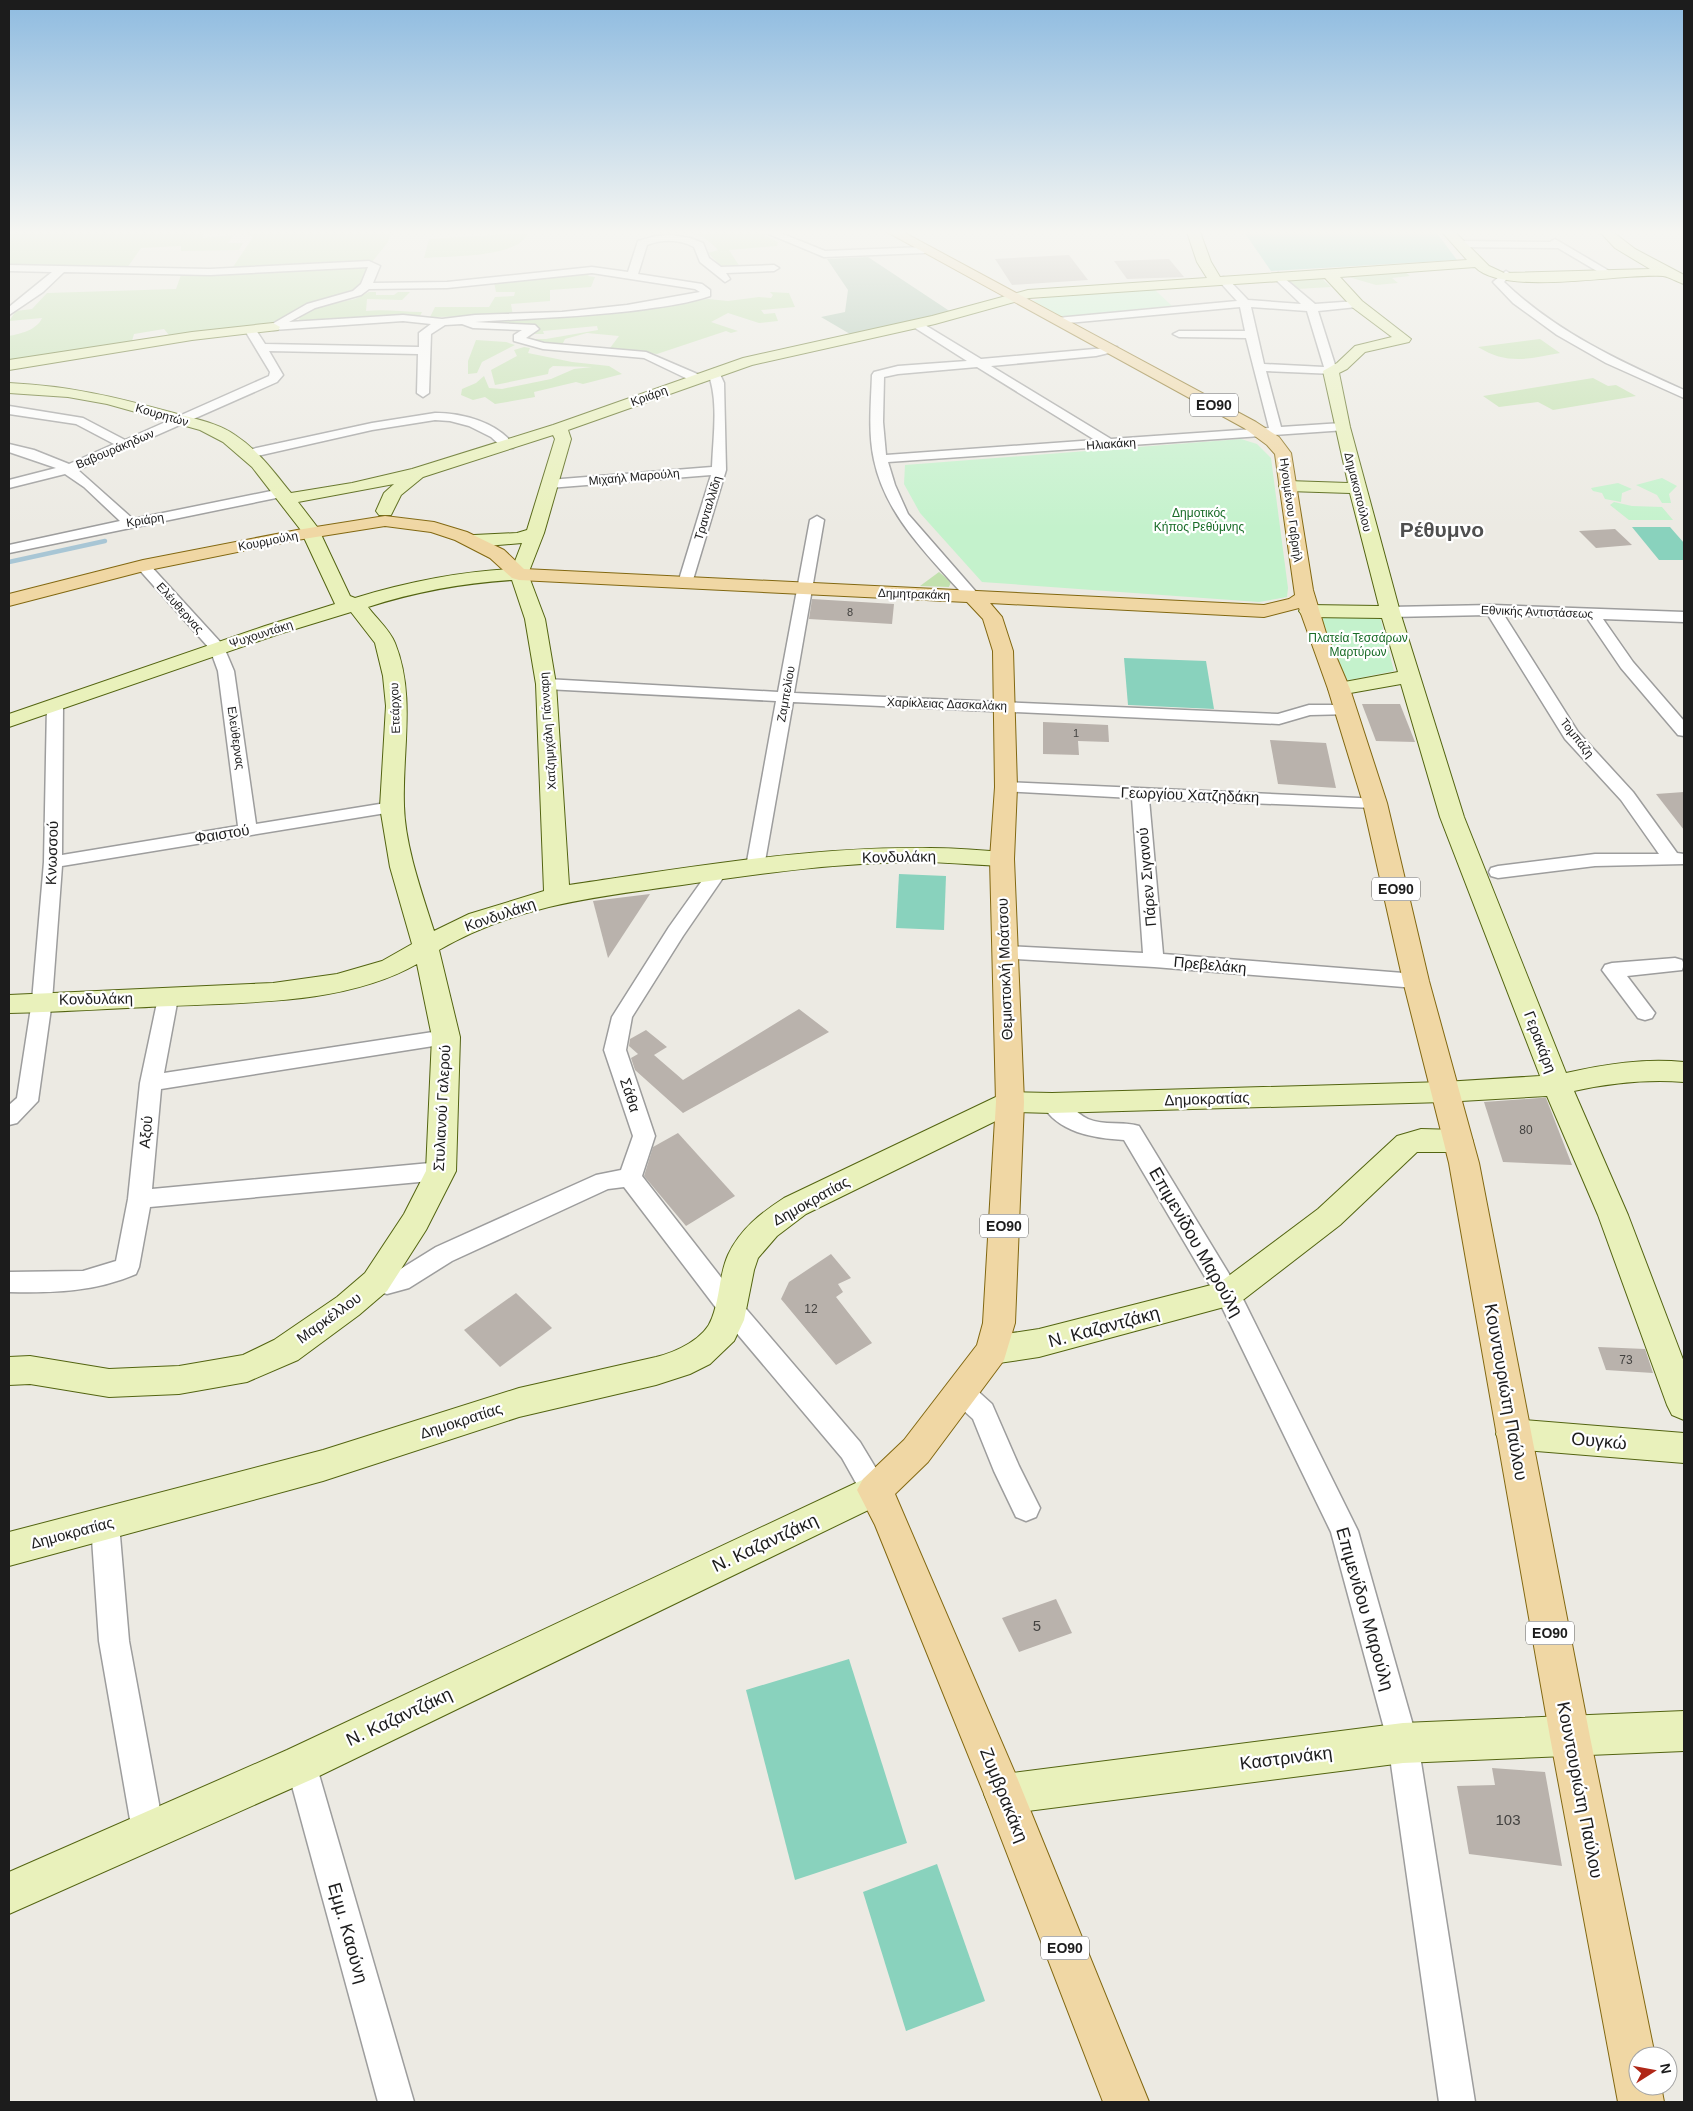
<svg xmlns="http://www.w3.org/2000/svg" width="1693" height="2111" font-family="Arial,sans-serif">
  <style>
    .grass { fill: #c2e1ae }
    .cemetery { fill: #a6c2ad }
    .park { fill: #c4f2cc }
    .pitch { fill: #89d2bd }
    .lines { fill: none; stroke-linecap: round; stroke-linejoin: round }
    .stream { stroke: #a8c6d5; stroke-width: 4.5 }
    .building { fill: #b9b2ac }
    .street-casing { stroke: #9d9d9d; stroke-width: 3 }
    .secondary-casing { stroke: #536411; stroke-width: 2 }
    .primary-casing { stroke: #826811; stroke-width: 2 }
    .street { fill: #fff; fill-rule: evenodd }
    .secondary { fill: #e9f1bb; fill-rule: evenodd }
    .primary { fill: #f0d7a4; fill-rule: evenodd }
    .labels { text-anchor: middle; stroke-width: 4.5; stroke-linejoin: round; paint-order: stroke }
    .far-number-label { font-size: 11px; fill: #434240 }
    .far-street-label { font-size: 12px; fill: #1c1c1c; stroke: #fff }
    .far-park-label { font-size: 12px; fill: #186c27; stroke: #fff }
    .number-label { font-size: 12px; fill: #434240 }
    .shield { fill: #fff; stroke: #606060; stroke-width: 1 }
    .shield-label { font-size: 14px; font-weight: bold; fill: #1c1c1c }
    .street-label { font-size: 15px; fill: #1c1c1c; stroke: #fff }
    .near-number-label { font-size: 15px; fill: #434240 }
    .near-street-label { font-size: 18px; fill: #1c1c1c; stroke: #fff }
    .far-town-label { font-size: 21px; font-weight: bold; fill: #4f4f4f; stroke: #fff }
  </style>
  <rect width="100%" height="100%" fill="#eceae3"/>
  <g class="grass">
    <polygon points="9,232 201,232 203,238 233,235 228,243 243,243 239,250 181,251 181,246 141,248 127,268 27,264 9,266"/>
    <polygon points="242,232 391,232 388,242 372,262 231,270 253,237"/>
    <path d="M649 232H758L778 242 777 246 729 250 740 267H722L708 253 718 250C691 221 678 240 649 232Z"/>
    <path d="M528 233C519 258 448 256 424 258L429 239Z"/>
    <path d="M367 266 362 285 355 291 274 322 169 335 164 329 134 334 132 341 9 360V336C20 334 37 330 42 318L9 321 16 311 32 309 47 293 176 289 182 272Z"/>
    <polygon points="1402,269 1410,276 1392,278 1398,283 1376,285 1345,276"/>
    <polygon points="590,274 588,276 595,277 591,287 550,290 550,301 511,304 513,316 430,317 435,307 489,307 495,297 514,296 515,292 496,292 494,282"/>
    <polygon points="1318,275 1331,287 1297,289 1285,278"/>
    <path d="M369 292H376V295H394L398 292H410L402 300 367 299 366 311C385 309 402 312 422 312L420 316 298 324 300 317 318 307 355 299Z"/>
    <polygon points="770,292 789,293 795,307 761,310 764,314 775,313 778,321 759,323 728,313 711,322 738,331 731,333 726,331 657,354 610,348 619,336 587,333 565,339 562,345 525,339 546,339 598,330 597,326 543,331 544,334 529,334 538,327 481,323 485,321 611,313 708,299 728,301 759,297 771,298 773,295"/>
    <path d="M1540 339 1560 353C1528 359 1507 365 1478 347Z"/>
    <polygon points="476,340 506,342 515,345 482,362 477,373 468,374 468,361"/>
    <polygon points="524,347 530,348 528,353 572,362 609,366 622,374 583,384 576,382 534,392 535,397 495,404 485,397 473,400 461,395 462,389 476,383 484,376 489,388 502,389 551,379 574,369 592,367 553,366 549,369 548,374 495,385 491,370 517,356 514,350"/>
    <polygon points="1593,378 1608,386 1616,385 1636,396 1553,410 1538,402 1499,407 1483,396"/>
    <polygon points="939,572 951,582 949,587 920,586"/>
  </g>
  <polygon class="cemetery" points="868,257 951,312 850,334 821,317 845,312 848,290 827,259"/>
  <g class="park">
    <polygon points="1154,289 1172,306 1061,317 1031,301 1042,299 1038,296"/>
    <polygon points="1241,439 1257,444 1271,458 1288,588 1287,597 1259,602 982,582 920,513 904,484 905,465"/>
    <polygon points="1662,478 1677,486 1669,494 1671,503 1662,503 1657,495 1636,485"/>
    <polygon points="1618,483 1632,489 1622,493 1621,502 1605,499 1602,493 1593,491 1591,488"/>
    <polygon points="1614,502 1632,506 1662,507 1673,520 1629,520 1610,505"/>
    <polygon points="1314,615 1380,617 1394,671 1344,681"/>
  </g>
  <g class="pitch">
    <polygon points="1244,232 1436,232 1457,260 1271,271"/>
    <polygon points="1632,527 1670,527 1684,543 1684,560 1659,560"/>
    <polygon points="1124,658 1206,661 1214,709 1128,705"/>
    <polygon points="899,874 946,876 944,930 896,928"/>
    <polygon points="849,1659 907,1843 795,1880 746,1690"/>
    <polygon points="937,1864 985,2001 906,2031 863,1892"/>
  </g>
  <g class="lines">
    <polyline class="stream" points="9,562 105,541"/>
  </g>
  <g class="building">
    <polygon points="1069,255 1088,280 1012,285 995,259"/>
    <polygon points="1169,259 1184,277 1127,279 1114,261"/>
    <polygon points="1615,529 1632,545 1596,548 1579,531"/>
    <polygon points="812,599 894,604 892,624 809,619"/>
    <polygon points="1362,704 1400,704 1415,742 1376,741"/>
    <polygon points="1043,722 1108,725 1109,742 1078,741 1079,755 1043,754"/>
    <polygon points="1270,740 1326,743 1336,788 1278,784"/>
    <polygon points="1684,792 1684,830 1656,794"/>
    <polygon points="650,894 608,958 593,901"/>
    <polygon points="799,1009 829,1032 683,1113 635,1070 631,1058 638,1054 629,1046 630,1039 646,1030 667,1047 654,1055 683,1080"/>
    <polygon points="1540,1098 1546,1098 1572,1165 1503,1162 1484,1102"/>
    <polygon points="678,1133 735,1196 686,1226 644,1176 653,1147"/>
    <polygon points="831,1254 851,1278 838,1284 843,1292 836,1297 872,1343 836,1365 781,1299 789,1282"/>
    <polygon points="516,1293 552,1328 500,1367 464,1330"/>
    <polygon points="1598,1347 1645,1349 1653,1373 1606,1370"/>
    <polygon points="1056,1599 1072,1633 1019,1652 1002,1618"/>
    <polygon points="1492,1768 1545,1772 1562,1866 1469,1854 1457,1786 1495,1785"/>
  </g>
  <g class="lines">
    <g class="street-casing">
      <g id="street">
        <polygon points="764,232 778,232 825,251 924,247 929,250 924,253 824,257"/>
        <path d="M671 235 690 238 703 243 709 258 721 267 774 265 779 268 774 271 726 273 730 279 725 282 700 262 694 247C680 239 662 239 647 245L638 274 702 284 710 290V296C689 303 668 306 646 309 589 317 532 318 475 322L535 325 539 329 526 338 544 343 646 352 702 376 704 379 702 382H694L644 358 543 349 514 341V335L522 330 473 328 462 324 445 325 431 334 429 393 423 397 417 393 418 354 269 351 283 375 277 382 78 470 133 519 281 489 286 490 288 493 286 496 9 553V545L120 521 84 487 65 474 9 488V480L56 468 9 452V444L34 450 69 464 114 444 76 424 9 414V406L83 418 125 440 269 376 270 372 244 329 246 327H254L265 344 419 347V333L431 324 403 321 273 330 267 327 307 304 353 291 361 284 368 267 210 275 64 272 43 292 9 315V307L52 272 9 271V265L210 269 369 261 380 266 373 283 447 282 592 267 628 272 638 241 656 236ZM592 273 695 289 700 292 627 305 562 312 475 315 442 319 403 315 289 322 315 308 361 295 369 289 447 288Z"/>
        <polygon points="1555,239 1616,275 1615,277 1607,277 1558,248 1459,247 1454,244 1459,241 1550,242"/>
        <path d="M1506 271 1511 274 1504 282C1556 332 1619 361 1684 390V398L1606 363 1557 335 1513 303 1493 282Z"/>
        <path d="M1278 273 1315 304 1357 301 1362 304 1357 307 1318 311 1337 371 1335 374 1266 371 1281 427 1342 423 1348 427 1346 430 888 462 895 485 908 514 977 593 979 596 972 600 967 599C930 557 886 517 874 460 868 433 871 403 872 375L874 372 898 366 967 361 912 326V322H920L981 359 1117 347V351L1096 356 991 366 1111 439 1269 428 1246 338 1179 337 1173 334 1179 331H1245L1240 307 1057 324 1051 321 1057 318 1237 301 1218 280 1223 277 1227 278 1248 300 1301 304 1274 278 1273 276ZM1251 307 1307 311 1324 367 1264 364ZM977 367 1095 440 886 455 883 422 884 377 898 374Z"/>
        <path d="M714 369 718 370 724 383 726 470 692 583 685 587 678 583 711 475 549 488 542 484 549 480 712 467C713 437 719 401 708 373Z"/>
        <path d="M435 413C462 413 497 422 514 445L513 448H503L491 437 469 426 450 421 435 420 372 430 248 458 241 454 243 451 372 423Z"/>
        <polygon points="817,516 824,520 794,693 1278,714 1309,705 1346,705 1352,706 1354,710 1352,714 1310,715 1279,724 793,702 764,867 762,871 748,871 746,867 776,701 546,689 538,684 546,679 778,692 810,520"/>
        <polygon points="143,562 148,563 223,645 234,671 256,824 392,802 398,803 401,807 398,811 392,812 62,866 52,1001 38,1101 17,1123 9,1125 9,1105 17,1098 32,1001 44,862 47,705 49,702 61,702 63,705 62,855 238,826 218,671 210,649 136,566"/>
        <polygon points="1493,605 1684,612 1684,622 1603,619 1633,662 1684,721 1684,736 1678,735 1621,668 1587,618 1504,615 1578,732 1633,792 1677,853 1684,854 1684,864 1595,866 1498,878 1491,876 1489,872 1491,868 1498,866 1595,854 1659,854 1621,800 1565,739 1488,615 1390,617 1382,612 1390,607"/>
        <polygon points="1006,782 1381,799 1384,803 1381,807 1375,808 1149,799 1163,954 1416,974 1423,976 1426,981 1423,986 1416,988 1154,967 998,958 995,953 998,948 1005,946 1143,953 1132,798 1000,791 997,787 1000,783"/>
        <polygon points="718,866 725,868 727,872 683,936 632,1017 626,1050 655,1136 642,1176 741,1303 860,1442 889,1490 885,1499 875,1502 865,1499 842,1458 723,1317 624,1187 608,1189 452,1261 409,1288 387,1294 367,1289 364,1282 367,1275 376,1272 394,1273 436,1247 596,1175 621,1170 633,1136 604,1050 612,1017 669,927 711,868"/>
        <polygon points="1675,958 1682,960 1684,964 1682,970 1627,976 1655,1013 1652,1018 1645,1020 1638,1018 1602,970 1605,965 1612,963"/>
        <path d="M168 991 175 993 178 998 164 1073 446 1030 453 1032 456 1037 453 1042 446 1044 161 1089 152 1189 441 1162 449 1165 452 1171 449 1177 441 1180 150 1207 139 1267 136 1274C94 1292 54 1293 9 1292V1272L83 1271 116 1261 128 1199 140 1083 158 998 161 993Z"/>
        <path d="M1052 1095C1066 1099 1075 1113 1088 1119 1104 1126 1123 1121 1139 1126L1237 1287 1358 1531 1418 1743 1475 2102H1439L1388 1743 1331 1532 1218 1299 1124 1140C1093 1138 1058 1133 1041 1103L1044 1097Z"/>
        <polygon points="961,1381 970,1384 992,1404 1019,1466 1040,1508 1036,1517 1026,1521 1016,1517 994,1471 973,1419 952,1400 948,1392 952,1384"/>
        <polygon points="105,1511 115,1515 119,1524 129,1641 164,1831 159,1842 148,1847 137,1842 132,1831 99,1641 91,1524 95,1515"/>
        <polygon points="301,1749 312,1753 316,1764 414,2102 378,2102 286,1764 290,1753"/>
      </g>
    </g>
    <g class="secondary-casing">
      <g id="secondary">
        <path d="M1187 232H1200L1211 262 1220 277 1467 260 1442 232H1455L1489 266 1504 273 1650 269 1615 248 1600 232H1613L1635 249 1684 275V284C1677 282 1670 277 1663 276 1620 273 1504 297 1475 267L1340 277 1362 301 1411 339 1409 342 1365 352 1347 369 1339 373 1350 427 1400 612 1464 817 1566 1073C1606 1064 1644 1058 1684 1062V1082C1646 1079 1611 1083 1574 1091L1628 1215 1684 1362V1420L1672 1415 1667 1405 1598 1215 1547 1096 1444 1102 1052 1113 1014 1112 806 1214 777 1236 758 1258 754 1270 744 1320 734 1341 710 1364 690 1374 656 1385 519 1417 323 1481 9 1566V1532L323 1450 519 1388 656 1357C676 1352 705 1339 712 1318 720 1298 719 1275 728 1255 740 1229 761 1213 784 1198L1000 1095 1010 1092 1052 1093 1444 1082 1540 1076 1440 817 1401 684 1339 695 1332 693 1328 689 1332 685 1339 683 1398 672 1382 618 1309 617 1302 615 1299 611 1302 607 1309 605 1379 606 1350 493 1288 491 1282 490 1279 486 1282 482 1288 481 1348 483 1323 371 1337 363 1355 346 1392 337 1352 307 1325 278 1029 298 935 324 752 365 568 430 571 439 544 533 528 574 545 619 556 684 569 885C686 868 811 846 930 848 954 848 978 850 1002 852L1010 854 1014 859 1010 864 1002 866C978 865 954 863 930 862 847 861 764 873 682 885 595 897 517 905 439 950L460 1037 456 1171 426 1230 387 1291 359 1315 298 1360 247 1382 179 1394 109 1397 30 1384 9 1385V1357L30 1356 109 1369 179 1366 243 1355 274 1340 337 1297 365 1273 404 1214 426 1171 432 1037 417 964C347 1004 251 1002 172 1006 118 1008 63 1012 9 1013V995L273 983 337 974 382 961 412 944 390 867 380 807 386 706 383 676 375 643 351 612 279 634 9 727V714L265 626 335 604 300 529 252 467 223 442 200 430 107 404 68 397 9 393V383C70 386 116 397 174 413 195 419 218 423 235 435 258 450 274 472 291 493L352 483 412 469 553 425 743 358 932 316 1028 290 1207 278 1197 262ZM553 435 555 439 527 530 517 533 474 535 468 537 465 541 468 545 474 547 522 543 512 569C458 572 407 582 355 598L350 596 318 528 298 502 394 484 384 493 376 511 379 515H391L401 495 423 477ZM512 580 525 619 536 684 544 891 469 914 434 931C422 893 405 846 404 806 402 751 416 695 395 643 390 630 376 618 368 607 415 592 462 583 512 580Z"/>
        <polygon points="273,323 280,327 278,330 192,340 9,370 9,360 192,332"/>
        <polygon points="1421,1129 1458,1130 1468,1133 1473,1141 1468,1149 1458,1152 1417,1152 1340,1225 1239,1303 1039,1357 992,1364 980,1360 976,1350 980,1340 992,1336 1039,1329 1219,1283 1318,1209 1397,1136"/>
        <polygon points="1513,1419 1684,1433 1684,1463 1513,1449 1501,1445 1496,1434 1501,1423"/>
        <polygon points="875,1474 887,1479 893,1490 887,1501 315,1778 9,1914 9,1872 287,1750"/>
        <polygon points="1684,1711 1684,1751 1403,1763 1004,1814 990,1808 984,1794 990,1780 1004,1774 1403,1723"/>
      </g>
    </g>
    <g class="primary-casing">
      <polygon id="primary" points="887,232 903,232 1256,422 1279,437 1291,453 1313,590 1326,633 1350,689 1387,803 1429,981 1479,1163 1590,1737 1655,2056 1638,2056 1638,2086 1661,2086 1664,2102 1618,2102 1550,1737 1449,1163 1403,981 1363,803 1328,689 1299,608 1264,617 990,603 1002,617 1013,651 1017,787 1014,859 1024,1102 1015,1323 1004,1360 928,1462 895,1494 1018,1780 1149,2102 1103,2102 984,1794 875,1525 857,1490 863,1479 904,1440 977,1345 983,1323 996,1102 990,859 995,787 993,651 983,619 967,602 519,580 512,578 490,558 455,540 431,532 385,526 297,540 144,571 9,606 9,594 143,560 297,530 385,516 434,522 467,532 504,550 524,569 1264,605 1289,599 1295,595 1275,454 1267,445 1244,428"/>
    </g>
    <use href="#street" class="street"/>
    <use href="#secondary" class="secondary"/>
    <use href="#primary" class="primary"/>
  </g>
  <linearGradient id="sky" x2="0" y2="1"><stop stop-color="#8ebbe0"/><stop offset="0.44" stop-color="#f6f6f2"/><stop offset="1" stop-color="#f6f6f2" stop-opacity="0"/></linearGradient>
  <rect width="1693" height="528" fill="url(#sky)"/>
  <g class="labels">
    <g class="far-number-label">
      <text x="850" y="616">8</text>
      <text x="1076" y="737">1</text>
    </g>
    <g class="far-street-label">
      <text transform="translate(649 396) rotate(-20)" y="4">Κριάρη</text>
      <text transform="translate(162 415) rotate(16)" y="4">Κουρητών</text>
      <text transform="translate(1111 444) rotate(-4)" y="4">Ηλιακάκη</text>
      <text transform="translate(115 449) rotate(-23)" y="4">Βαβουράκηδων</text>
      <text transform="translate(634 477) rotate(-5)" y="4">Μιχαήλ Μαρούλη</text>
      <text transform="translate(1358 492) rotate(76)" y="4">Δημακοπούλου</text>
      <text transform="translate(708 508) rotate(-73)" y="4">Τρανταλλίδη</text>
      <text transform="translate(1291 510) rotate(82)" y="4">Ηγουμένου Γαβριήλ</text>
      <text transform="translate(145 520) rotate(-9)" y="4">Κριάρη</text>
      <text transform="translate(268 541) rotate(-11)" y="4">Κουρμούλη</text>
      <text transform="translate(914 594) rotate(2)" y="4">Δημητρακάκη</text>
      <text transform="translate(180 608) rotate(48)" y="4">Ελέυθερνας</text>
      <text transform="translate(1537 612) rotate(2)" y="4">Εθνικής Αντιστάσεως</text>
      <text transform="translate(261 634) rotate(-18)" y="4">Ψυχουντάκη</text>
      <text transform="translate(786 694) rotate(-80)" y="4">Ζαμπελίου</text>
      <text transform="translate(947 704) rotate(2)" y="4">Χαρίκλειας Δασκαλάκη</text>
      <text transform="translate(395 708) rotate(-92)" y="4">Ετεάρχου</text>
      <text transform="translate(548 731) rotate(-94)" y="4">Χατζημιχάλη Γιάνναρη</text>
      <text transform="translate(236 738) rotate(82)" y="4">Ελεύθερνας</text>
      <text transform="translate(1577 738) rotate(52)" y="4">Τομπάζη</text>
    </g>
    <g class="far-park-label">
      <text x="1199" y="517">Δημοτικός<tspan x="1199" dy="14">Κήπος Ρεθύμνης</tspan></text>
      <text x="1358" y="642">Πλατεία Τεσσάρων<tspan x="1358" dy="14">Μαρτύρων</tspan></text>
    </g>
    <g class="number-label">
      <text x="1526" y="1134">80</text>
      <text x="811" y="1313">12</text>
      <text x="1626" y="1364">73</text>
    </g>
    <g class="shield">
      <rect x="1190" y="393.5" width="48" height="23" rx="4"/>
      <rect x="1372" y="877.5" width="48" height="23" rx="4"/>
      <rect x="980" y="1214.5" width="48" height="23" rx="4"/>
      <rect x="1526" y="1621.5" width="48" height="23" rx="4"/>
      <rect x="1041" y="1936.5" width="48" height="23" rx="4"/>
    </g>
    <g class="shield-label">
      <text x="1214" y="410">ΕΟ90</text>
      <text x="1396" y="894">ΕΟ90</text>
      <text x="1004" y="1231">ΕΟ90</text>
      <text x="1550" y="1638">ΕΟ90</text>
      <text x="1065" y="1953">ΕΟ90</text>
    </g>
    <g class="street-label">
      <text transform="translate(1190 795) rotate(2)" y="5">Γεωργίου Χατζηδάκη</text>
      <text transform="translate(222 834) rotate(-9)" y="5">Φαιστού</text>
      <text transform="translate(52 853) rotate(-88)" y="5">Κνωσσού</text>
      <text transform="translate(899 857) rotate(-1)" y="5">Κονδυλάκη</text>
      <text transform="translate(1147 877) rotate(-95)" y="5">Πάρεν Σιγανού</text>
      <text transform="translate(500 915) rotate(-19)" y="5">Κονδυλάκη</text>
      <text transform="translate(1210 965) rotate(5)" y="5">Πρεβελάκη</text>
      <text transform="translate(1005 969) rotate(-92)" y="5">Θεμιστοκλή Μοάτσου</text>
      <text transform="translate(96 999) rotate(-1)" y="5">Κονδυλάκη</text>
      <text transform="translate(1540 1042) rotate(69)" y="5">Γερακάρη</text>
      <text transform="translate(630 1095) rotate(72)" y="5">Σάθα</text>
      <text transform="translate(1207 1099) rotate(-2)" y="5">Δημοκρατίας</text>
      <text transform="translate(442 1108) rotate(-87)" y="5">Στυλιανού Γαλερού</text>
      <text transform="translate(146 1132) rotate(-85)" y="5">Αξού</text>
      <text transform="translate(811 1201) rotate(-29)" y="5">Δημοκρατίας</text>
      <text transform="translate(329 1318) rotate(-36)" y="5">Μαρκέλλου</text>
      <text transform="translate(461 1421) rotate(-18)" y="5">Δημοκρατίας</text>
      <text transform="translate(72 1533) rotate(-15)" y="5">Δημοκρατίας</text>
    </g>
    <g class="near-number-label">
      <text x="1037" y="1631">5</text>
      <text x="1508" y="1825">103</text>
    </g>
    <g class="near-street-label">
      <text transform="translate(1196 1242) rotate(60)" y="6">Επιμενίδου Μαρούλη</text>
      <text transform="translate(1104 1327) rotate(-15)" y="6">Ν. Καζαντζάκη</text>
      <text transform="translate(1506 1392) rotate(80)" y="6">Κουντουριώτη Παύλου</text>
      <text transform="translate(1599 1441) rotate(5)" y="6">Ουγκώ</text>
      <text transform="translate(765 1543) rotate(-25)" y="6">Ν. Καζαντζάκη</text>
      <text transform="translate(1365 1609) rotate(74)" y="6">Επιμενίδου Μαρούλη</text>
      <text transform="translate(399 1717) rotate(-25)" y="6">Ν. Καζαντζάκη</text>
      <text transform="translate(1286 1758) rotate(-7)" y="6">Καστρινάκη</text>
      <text transform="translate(1580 1790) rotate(79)" y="6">Κουντουριώτη Παύλου</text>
      <text transform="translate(1004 1795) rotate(68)" y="6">Ζυμβρακάκη</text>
      <text transform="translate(348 1933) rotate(74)" y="6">Εμμ. Καούνη</text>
    </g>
    <g class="far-town-label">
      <text x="1442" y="537">Ρέθυμνο</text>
    </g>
  </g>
  <rect width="1693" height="2111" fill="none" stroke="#1c1c1c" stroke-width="20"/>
  <g transform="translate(1653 2071) rotate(79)"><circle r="24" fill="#ffffff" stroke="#a4a4a4"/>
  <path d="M0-4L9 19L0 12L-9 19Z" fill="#b02717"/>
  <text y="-8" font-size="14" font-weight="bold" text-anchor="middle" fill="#1c1c1c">N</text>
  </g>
</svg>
